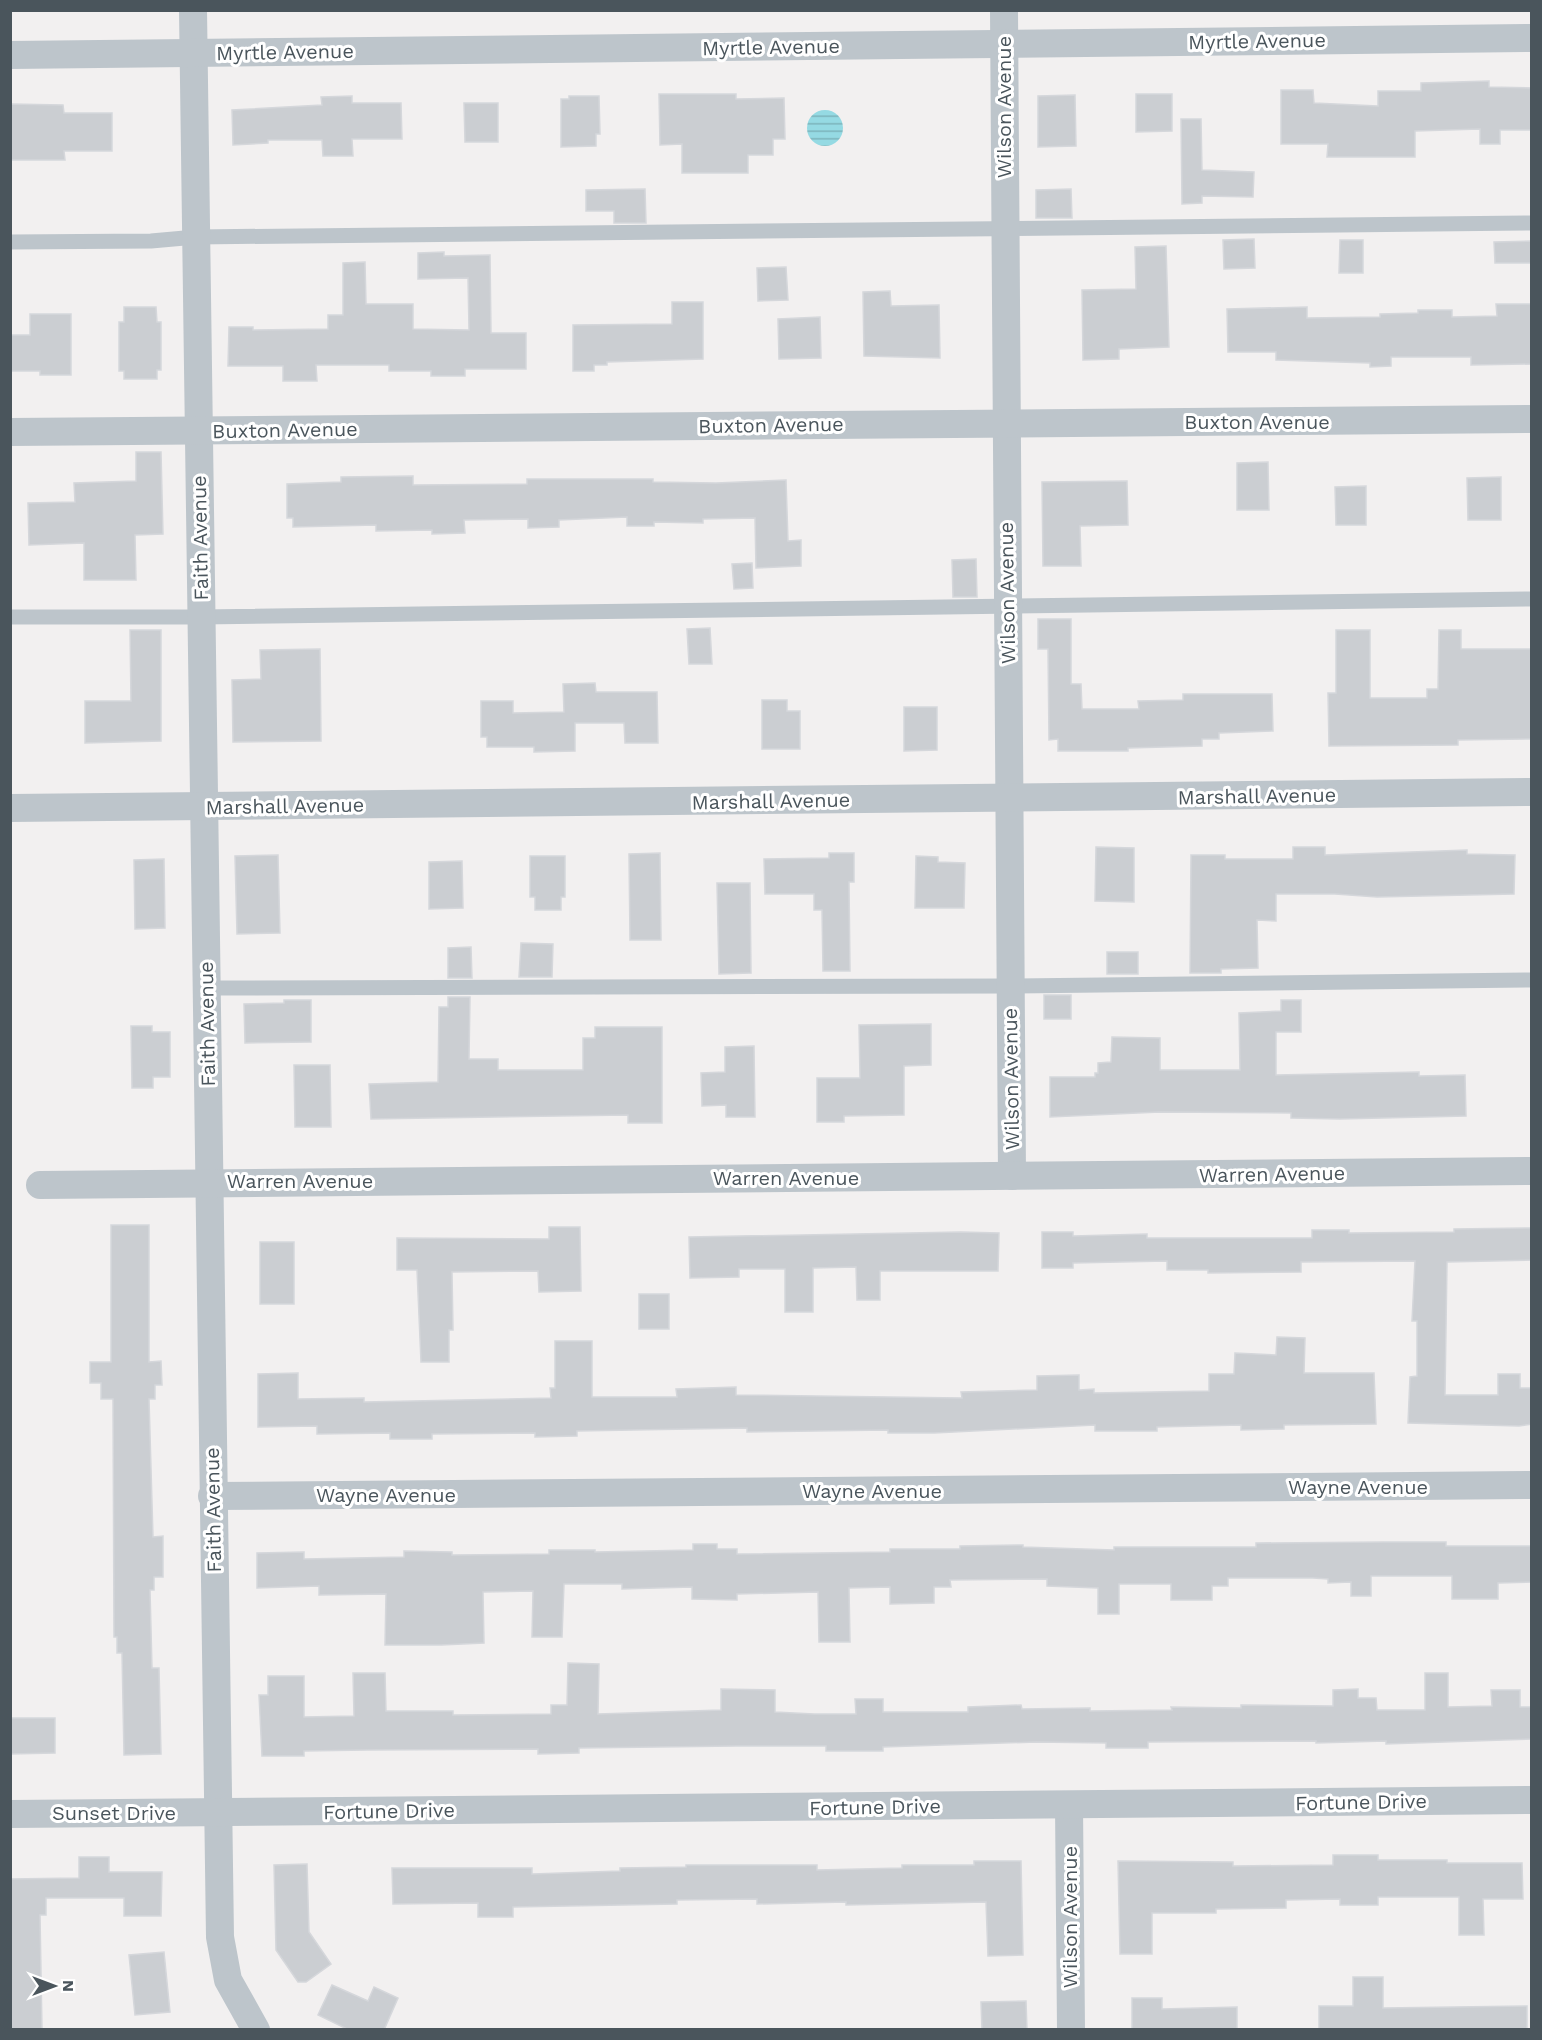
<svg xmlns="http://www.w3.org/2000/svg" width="1542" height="2040" font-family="'Work Sans',sans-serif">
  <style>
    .water { fill: url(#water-rules) }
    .building { fill: #cbced2; stroke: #d5d7db; stroke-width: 1.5 }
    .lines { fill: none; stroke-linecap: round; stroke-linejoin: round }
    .lane { stroke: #bdc5cb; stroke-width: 15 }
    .street { stroke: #bdc5cb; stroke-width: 28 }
    .labels { text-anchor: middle; stroke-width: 6; stroke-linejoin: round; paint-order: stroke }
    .street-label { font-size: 20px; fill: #4a555c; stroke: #fff }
  </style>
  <defs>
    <pattern id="water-rules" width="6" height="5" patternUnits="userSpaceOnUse" patternTransform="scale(1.5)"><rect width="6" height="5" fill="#95dae3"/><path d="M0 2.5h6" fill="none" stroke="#7cb4bb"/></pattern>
  </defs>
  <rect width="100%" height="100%" fill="#f2f0f0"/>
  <circle class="water" cx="825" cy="128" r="18"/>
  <g class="building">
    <polygon points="1489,81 1489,87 1532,88 1532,130 1500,130 1500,144 1480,144 1480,129 1415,131 1415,157 1327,157 1328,144 1281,144 1281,90 1313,90 1314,103 1378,106 1378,91 1421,91 1421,83"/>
    <polygon points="659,94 736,94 736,99 784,98 785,139 773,139 773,155 748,155 748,173 682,173 682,144 660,145"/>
    <polygon points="1136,94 1172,94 1172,131 1136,132"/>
    <polygon points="1075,95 1076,146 1038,147 1038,96"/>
    <polygon points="352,96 352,103 401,103 402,139 352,139 353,156 323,156 322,140 268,140 268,143 233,145 232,110 322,105 321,97"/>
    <polygon points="569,96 599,96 600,134 596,134 596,146 561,147 561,99 569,99"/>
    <polygon points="464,103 498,103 498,142 465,142"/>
    <polygon points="10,104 63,105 64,113 112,113 112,151 64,151 65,160 10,160"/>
    <polygon points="1181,119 1201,119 1202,170 1254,172 1253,197 1202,196 1202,203 1182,204"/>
    <polygon points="645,189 646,223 614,223 614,211 586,211 586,190"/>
    <polygon points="1071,189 1072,218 1036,218 1036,190"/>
    <polygon points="1254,239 1255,268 1224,269 1223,240"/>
    <polygon points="1340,240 1363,240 1363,273 1339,273"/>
    <polygon points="1532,241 1532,263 1495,263 1494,242"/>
    <polygon points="1166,246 1169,347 1119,349 1119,359 1083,360 1082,290 1136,289 1135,247"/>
    <polygon points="444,252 444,256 490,255 491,333 526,333 526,369 465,369 465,376 431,376 431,371 389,371 389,365 316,365 317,381 283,381 283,366 228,366 229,327 253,327 253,330 328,329 328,315 343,315 343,263 365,262 366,304 413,304 413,329 469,330 468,278 418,279 418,253"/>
    <polygon points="786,267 788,300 758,301 757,268"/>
    <polygon points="890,291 891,306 939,305 940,358 864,356 863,292"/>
    <polygon points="672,302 703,302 703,359 607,362 607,365 594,365 594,371 573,371 573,325 672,324"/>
    <polygon points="1496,304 1532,304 1532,364 1471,365 1471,357 1391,357 1391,366 1370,367 1370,363 1276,360 1276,352 1228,352 1227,309 1307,307 1307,318 1380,317 1380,314 1418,313 1418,310 1452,310 1452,317 1497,316"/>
    <polygon points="124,307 156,307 157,322 161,322 161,370 157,370 157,379 124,379 124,371 119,371 119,322 124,322"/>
    <polygon points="30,314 71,314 71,375 40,375 40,371 10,371 10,335 30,335"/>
    <polygon points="820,317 821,358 779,359 778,319"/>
    <polygon points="136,452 161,452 163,534 135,535 136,580 84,580 84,543 29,545 28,503 75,502 74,483 136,481"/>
    <polygon points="1268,462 1269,510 1237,510 1237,463"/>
    <polygon points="413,476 413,485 527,484 527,479 653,479 653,482 716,483 786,480 788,541 801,540 801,566 756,568 755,518 703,519 703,523 654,522 654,526 627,526 627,517 559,520 559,527 528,528 528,519 464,520 465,533 432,534 432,530 376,531 376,525 293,527 293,518 287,518 287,484 341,482 341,477"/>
    <polygon points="1501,477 1501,520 1468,520 1467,478"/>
    <polygon points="1127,481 1128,525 1080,526 1081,566 1043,566 1042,482"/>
    <polygon points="1366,486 1366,525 1336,525 1335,487"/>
    <polygon points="976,559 977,597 953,597 952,560"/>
    <polygon points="752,563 753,588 734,589 732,564"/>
    <polygon points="1038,619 1071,619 1071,684 1081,684 1082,709 1139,709 1138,701 1183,700 1183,694 1272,694 1273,731 1219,733 1219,739 1202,739 1202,746 1128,748 1128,751 1058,751 1058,739 1049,740 1048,649 1038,649"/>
    <polygon points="710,628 712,664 689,664 687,629"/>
    <polygon points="130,630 161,630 161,741 85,743 85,701 131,701"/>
    <polygon points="1336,630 1370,630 1370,698 1427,698 1427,689 1438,689 1439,630 1461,630 1461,649 1532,649 1532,739 1458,740 1458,745 1329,746 1328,693 1336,693"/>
    <polygon points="320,649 321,741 233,742 232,680 261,679 260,650"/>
    <polygon points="595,683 596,692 657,692 658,743 625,743 624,723 575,723 575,751 534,752 534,747 487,747 487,737 481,737 481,701 513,701 513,713 564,712 563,684"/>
    <polygon points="762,700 787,700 787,711 800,711 800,749 762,749"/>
    <polygon points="904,707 937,707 937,750 904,751"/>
    <polygon points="1096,847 1134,848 1134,902 1095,901"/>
    <polygon points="1293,847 1325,847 1325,855 1467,850 1467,854 1515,855 1514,894 1377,897 1335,894 1276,894 1276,921 1257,920 1258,968 1221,969 1221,973 1190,973 1191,855 1225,855 1225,859 1293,859"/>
    <polygon points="660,853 661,940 630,940 629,854"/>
    <polygon points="829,853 854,853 854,882 849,882 850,971 823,971 822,910 814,910 814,894 765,894 764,859 829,858"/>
    <polygon points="278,855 280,933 237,934 235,856"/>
    <polygon points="530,856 565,856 565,897 561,897 561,910 535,910 535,897 530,897"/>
    <polygon points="916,856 938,857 938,862 965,863 964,908 915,908"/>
    <polygon points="164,859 165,928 135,929 134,860"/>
    <polygon points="462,861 463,908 429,909 429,862"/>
    <polygon points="717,883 750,883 751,973 719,974"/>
    <polygon points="521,943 553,944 552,977 519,977"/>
    <polygon points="471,947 472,978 448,978 448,948"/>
    <rect x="1107" y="952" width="31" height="22"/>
    <rect x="1044" y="995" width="27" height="24"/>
    <polygon points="448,997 470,997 469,1059 498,1059 498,1070 583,1070 583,1038 595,1038 595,1027 662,1027 662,1123 628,1123 628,1115 371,1119 369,1084 438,1082 439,1007 448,1007"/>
    <polygon points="284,1000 311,1000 311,1042 245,1043 244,1004 284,1003"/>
    <polygon points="1281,1000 1301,1000 1301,1032 1276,1032 1276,1075 1419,1072 1419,1076 1465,1075 1466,1116 1340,1119 1291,1118 1291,1113 1160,1112 1050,1117 1050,1077 1095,1077 1095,1073 1098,1073 1098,1063 1111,1062 1112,1037 1160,1038 1160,1070 1240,1070 1239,1013 1281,1011"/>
    <polygon points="931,1024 931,1065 904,1066 904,1115 844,1116 844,1122 817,1122 817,1078 860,1078 859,1025"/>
    <polygon points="131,1026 152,1026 152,1032 170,1032 170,1077 153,1077 153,1088 132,1088"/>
    <polygon points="754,1046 755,1117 726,1117 726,1105 702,1106 701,1073 725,1072 725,1047"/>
    <polygon points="294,1065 330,1065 331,1127 295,1127"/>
    <polygon points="111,1225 149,1225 149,1362 161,1361 162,1385 155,1385 155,1399 149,1399 153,1537 163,1536 163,1577 154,1577 154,1590 150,1590 152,1668 159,1668 161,1754 124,1755 122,1653 117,1653 117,1637 114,1637 113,1399 101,1399 101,1383 90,1383 90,1362 111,1362"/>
    <polygon points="549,1227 580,1227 581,1291 539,1292 538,1271 452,1272 453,1330 449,1330 449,1362 421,1362 417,1270 397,1270 397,1238 549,1239"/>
    <polygon points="1532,1228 1532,1260 1447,1262 1445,1395 1498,1395 1498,1374 1520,1374 1520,1388 1532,1388 1532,1424 1519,1426 1408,1423 1410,1377 1417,1376 1417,1321 1412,1321 1415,1261 1301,1262 1301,1272 1208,1273 1208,1270 1167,1270 1167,1261 1073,1263 1073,1268 1042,1268 1042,1232 1073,1232 1073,1236 1147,1234 1147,1238 1312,1238 1312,1230 1349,1230 1349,1233 1454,1232 1454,1229"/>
    <polygon points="961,1232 999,1233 998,1271 880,1271 880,1300 857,1300 856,1267 813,1268 813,1312 785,1312 785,1269 739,1269 739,1277 690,1278 689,1237"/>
    <rect x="260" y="1242" width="34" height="62"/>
    <rect x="639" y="1294" width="30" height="35"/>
    <polygon points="1277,1337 1305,1338 1304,1373 1374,1373 1376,1424 1284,1425 1284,1429 1241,1430 1241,1425 1157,1427 1157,1431 1095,1431 1095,1425 934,1433 888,1433 888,1430 747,1432 747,1428 577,1431 577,1436 535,1437 535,1433 432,1434 432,1439 390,1439 390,1433 317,1434 317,1426 258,1427 258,1374 298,1373 298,1399 364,1398 364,1402 551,1398 550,1388 555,1388 555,1341 592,1341 592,1397 677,1397 676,1389 736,1387 736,1395 962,1398 961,1392 1037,1390 1037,1376 1079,1375 1079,1390 1094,1389 1094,1393 1209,1391 1209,1374 1234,1374 1235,1353 1276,1355"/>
    <polygon points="1384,1542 1446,1542 1446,1546 1532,1546 1532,1582 1498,1583 1498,1599 1452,1599 1452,1576 1371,1576 1371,1596 1351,1596 1351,1582 1328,1583 1328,1579 1313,1578 1228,1578 1228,1586 1212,1586 1212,1600 1171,1600 1171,1584 1119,1584 1119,1614 1098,1614 1098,1588 1047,1586 1047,1579 950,1580 951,1587 934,1587 934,1603 890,1604 890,1587 849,1588 850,1642 819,1642 818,1592 737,1594 737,1600 692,1599 692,1587 622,1589 622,1584 564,1584 562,1637 532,1637 533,1591 483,1592 484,1643 441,1645 385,1645 386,1594 319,1595 319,1586 257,1588 257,1553 304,1552 304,1559 404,1557 404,1551 452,1552 452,1555 549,1554 549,1550 595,1550 595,1552 693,1550 693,1544 717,1544 717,1549 737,1549 737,1554 890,1552 890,1549 960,1549 960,1546 1023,1545 1023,1547 1114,1550 1114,1547 1256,1547 1256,1543"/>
    <polygon points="568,1663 599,1664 598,1714 721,1710 721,1689 775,1690 775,1712 814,1714 856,1714 855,1699 883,1699 883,1712 968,1712 968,1707 1021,1705 1022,1709 1090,1708 1090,1711 1172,1710 1171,1707 1241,1708 1241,1705 1333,1706 1333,1690 1358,1689 1358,1698 1376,1698 1377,1710 1425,1710 1425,1673 1448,1673 1448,1707 1492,1706 1491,1690 1520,1690 1520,1707 1532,1707 1532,1739 1386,1744 1386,1741 1316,1743 1316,1741 1148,1742 1148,1748 1106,1748 1106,1743 1036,1742 883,1747 883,1751 826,1751 826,1746 736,1746 579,1748 579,1753 538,1754 538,1749 367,1750 304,1751 304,1756 262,1756 259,1695 268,1695 268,1676 304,1676 304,1717 354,1716 353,1673 385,1673 386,1711 453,1711 453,1715 551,1714 551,1705 567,1705"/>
    <polygon points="10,1718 55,1718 55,1753 10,1754"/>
    <polygon points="1333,1855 1378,1855 1378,1860 1447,1860 1447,1863 1522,1863 1523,1899 1483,1899 1484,1935 1459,1935 1459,1897 1378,1897 1378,1905 1340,1905 1340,1899 1286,1900 1286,1908 1216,1909 1216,1913 1152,1913 1152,1954 1120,1954 1118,1861 1233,1862 1233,1866 1333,1865"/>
    <polygon points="79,1857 109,1857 109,1872 162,1872 161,1916 124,1916 124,1898 46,1898 46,1915 40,1915 42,2030 10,2030 10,1879 79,1878"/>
    <polygon points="974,1861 1021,1861 1023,1955 988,1956 986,1902 846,1905 846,1902 757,1904 757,1899 677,1900 677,1904 513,1907 513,1917 478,1917 478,1903 393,1904 392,1868 532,1868 532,1874 620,1871 620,1868 686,1867 686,1865 817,1865 817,1870 902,1868 902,1865 974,1865"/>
    <polygon points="307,1864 309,1932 331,1964 306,1982 298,1982 276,1950 274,1865"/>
    <polygon points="164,1952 170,2012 135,2015 129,1955"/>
    <polygon points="1353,1977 1383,1977 1383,2008 1527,2006 1527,2030 1319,2030 1319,2006 1353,2006"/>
    <polygon points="332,1985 368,2001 374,1987 398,1998 384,2030 349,2030 318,2015"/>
    <polygon points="1132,1998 1162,1998 1162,2009 1237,2007 1237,2030 1132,2030"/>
    <polygon points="1026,2001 1027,2030 982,2030 981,2002"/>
  </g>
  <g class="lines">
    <g class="lane">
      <polyline points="10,242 151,241 196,237 1532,223"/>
      <polyline points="10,617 201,617 1532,599"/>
      <polyline points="206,988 1010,986 1532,980"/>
    </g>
    <g class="street">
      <polyline points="193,10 220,1937 228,1980 256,2030"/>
      <polyline points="1004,10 1012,1176"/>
      <polyline points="10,55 1532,38"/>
      <polyline points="10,432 1532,419"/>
      <polyline points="10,808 1532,792"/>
      <polyline points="40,1185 1532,1171"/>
      <polyline points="212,1496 1532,1485"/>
      <polyline points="1069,1805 1071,2030"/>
      <polyline points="10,1814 1532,1800"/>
    </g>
  </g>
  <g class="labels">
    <g class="street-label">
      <text transform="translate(1257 41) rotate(-1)" y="7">Myrtle Avenue</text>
      <text transform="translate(771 47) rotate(-1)" y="7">Myrtle Avenue</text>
      <text transform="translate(285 52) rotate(-1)" y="7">Myrtle Avenue</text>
      <text transform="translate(1004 107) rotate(-90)" y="7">Wilson Avenue</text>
      <text x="1257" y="429">Buxton Avenue</text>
      <text transform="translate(771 425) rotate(-1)" y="7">Buxton Avenue</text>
      <text transform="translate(285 430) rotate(-1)" y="7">Buxton Avenue</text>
      <text transform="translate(200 538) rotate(-91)" y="7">Faith Avenue</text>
      <text transform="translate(1007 593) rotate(-91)" y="7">Wilson Avenue</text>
      <text transform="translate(1257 796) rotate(-1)" y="7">Marshall Avenue</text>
      <text transform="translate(771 801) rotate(-1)" y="7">Marshall Avenue</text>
      <text transform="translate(285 806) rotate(-1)" y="7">Marshall Avenue</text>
      <text transform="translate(207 1024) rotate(-91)" y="7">Faith Avenue</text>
      <text transform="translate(1011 1079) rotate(-91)" y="7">Wilson Avenue</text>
      <text transform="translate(1272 1174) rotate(-1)" y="7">Warren Avenue</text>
      <text x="786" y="1185">Warren Avenue</text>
      <text x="300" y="1188">Warren Avenue</text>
      <text x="1358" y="1494">Wayne Avenue</text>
      <text x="872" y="1498">Wayne Avenue</text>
      <text x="386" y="1502">Wayne Avenue</text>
      <text transform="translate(213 1510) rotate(-91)" y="7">Faith Avenue</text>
      <text transform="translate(1361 1802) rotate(-1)" y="7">Fortune Drive</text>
      <text transform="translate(875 1807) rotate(-1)" y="7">Fortune Drive</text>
      <text transform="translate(389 1811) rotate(-1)" y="7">Fortune Drive</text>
      <text x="114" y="1820">Sunset Drive</text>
      <text transform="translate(1070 1917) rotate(-90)" y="7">Wilson Avenue</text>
    </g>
  </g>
  <rect width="1542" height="2040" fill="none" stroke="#4a555c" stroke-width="24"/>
  <g transform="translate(54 1986) rotate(90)" stroke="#ffffff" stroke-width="4.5" paint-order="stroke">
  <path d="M0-4.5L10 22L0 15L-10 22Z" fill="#4a555c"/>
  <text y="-9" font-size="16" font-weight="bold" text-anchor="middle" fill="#4a555c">N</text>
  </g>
</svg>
